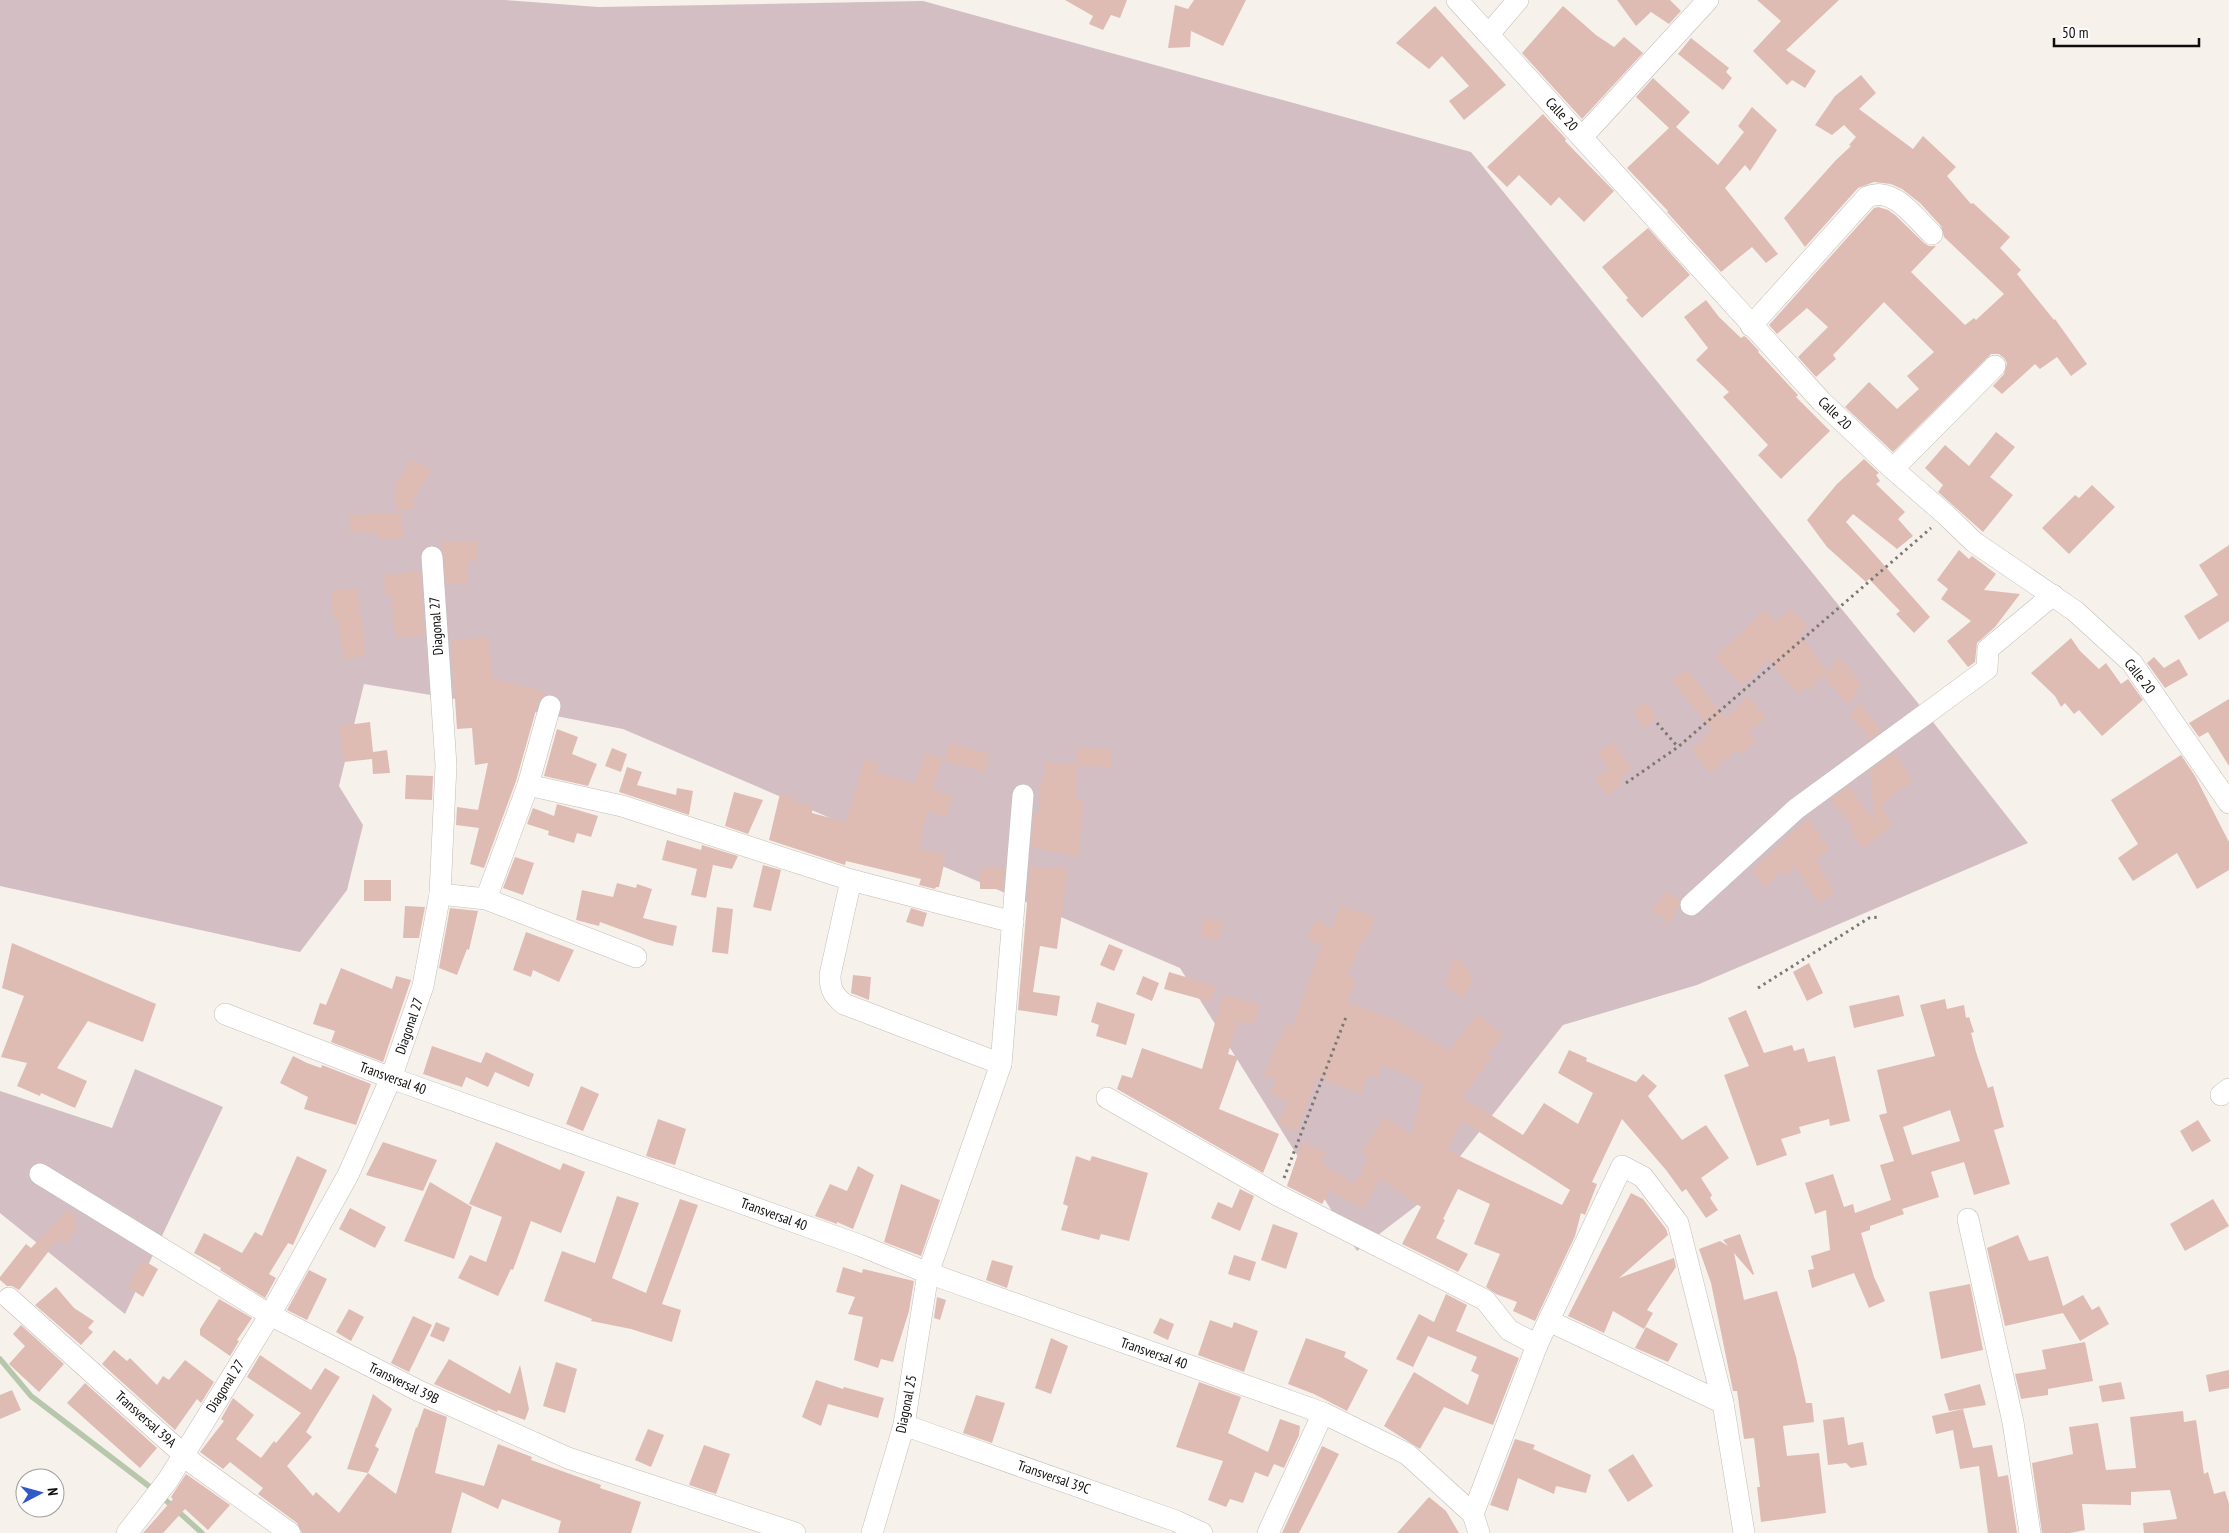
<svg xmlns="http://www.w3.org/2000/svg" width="2229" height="1533" font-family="'PT Sans Narrow',sans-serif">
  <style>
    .green { fill: #d3bec3 }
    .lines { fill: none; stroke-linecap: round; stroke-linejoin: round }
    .stream { stroke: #b7c7ab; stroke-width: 5.5 }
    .building { fill: #debcb3; fill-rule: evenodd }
    .minor-casing { stroke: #c2bdb7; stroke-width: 22 }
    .path { stroke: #7b7774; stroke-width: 3; stroke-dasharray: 2.5 4; stroke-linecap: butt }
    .minor { stroke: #fff; stroke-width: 21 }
    .labels { text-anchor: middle; stroke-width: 4; stroke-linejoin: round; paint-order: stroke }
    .street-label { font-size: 14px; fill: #0e0d0b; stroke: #fff }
  </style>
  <rect width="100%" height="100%" fill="#f7f1ec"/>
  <g class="green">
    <polygon points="0,0 505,0 598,7 923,1 1471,152 1922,708 2028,843 1697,985 1563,1025 1429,1196 1357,1251 1180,968 623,729 535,712 364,684 339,786 363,825 347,890 300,952 0,886"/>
    <polygon points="135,1069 223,1107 125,1314 0,1213 0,1091 112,1128"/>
  </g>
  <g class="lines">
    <g class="stream">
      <polyline points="0,1359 31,1396 154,1490"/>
      <polyline points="161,1496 202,1533"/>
    </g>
  </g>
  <g class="building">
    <polygon points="1065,0 1127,0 1120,18 1111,15 1103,30 1089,24 1093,16"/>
    <polygon points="1194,0 1246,0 1223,46 1191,31 1190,47 1168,48 1175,5 1188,9"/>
    <polygon points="1617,0 1670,0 1681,11 1669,24 1651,12 1636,26"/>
    <polygon points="1757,0 1839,0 1786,50 1816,71 1805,88 1792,80 1787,85 1753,51 1781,21"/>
    <polygon points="1435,6 1506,85 1464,120 1449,101 1469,86 1442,56 1429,69 1396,43"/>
    <polygon points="1563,6 1596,35 1614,47 1624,37 1643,53 1582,119 1522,53"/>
    <polygon points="1691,38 1729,68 1726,72 1732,78 1723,90 1678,54"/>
    <polygon points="1861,75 1876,93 1859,109 1913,149 1923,136 1956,167 1947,176 1971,204 1973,203 2010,237 2000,248 2021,270 2017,274 2054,320 2055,319 2087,364 2071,376 2057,357 2040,369 2035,364 2002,394 1993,386 2004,374 2007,363 2004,358 1999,354 1991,354 1893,452 1845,407 1869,382 1897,409 1919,389 1907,376 1934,352 1884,302 1833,355 1836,359 1816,377 1798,357 1828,327 1807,308 1777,334 1769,325 1874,208 1878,207 1888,210 1895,215 1924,243 1929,246 1936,246 1911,272 1965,325 1974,318 1976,320 2004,294 1944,237 1941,226 1920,203 1902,189 1891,184 1874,182 1858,188 1805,247 1784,218 1836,160 1851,146 1849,145 1856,137 1844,125 1832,135 1815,125 1835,96"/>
    <polygon points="1653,78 1690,112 1676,127 1718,165 1744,132 1738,126 1752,107 1777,130 1750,171 1745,165 1725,188 1778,254 1766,263 1752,247 1721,272 1667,212 1668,211 1627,168 1669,128 1636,97"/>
    <polygon points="1543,114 1566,139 1565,141 1614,191 1584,222 1559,197 1551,206 1519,175 1507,187 1487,167"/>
    <polygon points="1648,228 1690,275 1642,318 1626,300 1628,298 1602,267"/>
    <polygon points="1706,300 1719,317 1741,338 1744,336 1746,337 1759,351 1758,352 1798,395 1796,397 1830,431 1781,479 1758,455 1768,445 1723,397 1729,392 1696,360 1708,348 1684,317"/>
    <polygon points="1996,432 2015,447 1990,477 2013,495 1983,532 1938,492 1943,485 1925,468 1945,445 1969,466"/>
    <polygon points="412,459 432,471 414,498 414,509 395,509 396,484"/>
    <polygon points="1864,459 1879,473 1876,475 1880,481 1876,484 1905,512 1898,519 1913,536 1897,549 1853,514 1846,522 1930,617 1914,633 1896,614 1900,611 1869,579 1866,582 1827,547 1807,520 1837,484"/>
    <polygon points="2092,485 2115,507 2069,554 2042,528 2075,495 2079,498"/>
    <polygon points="401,513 403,538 379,540 378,533 349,532 349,515"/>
    <polygon points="477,541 478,560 467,561 468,583 446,585 441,542"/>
    <polygon points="2229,545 2229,621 2199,640 2184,616 2218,595 2199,565"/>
    <polygon points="1959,550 1969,559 1972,556 1996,574 1984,590 2020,594 1995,627 1977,643 1975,662 1968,667 1947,641 1971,621 1941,599 1948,589 1937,580"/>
    <polygon points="420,571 425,635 396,638 391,596 386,596 384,575"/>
    <polygon points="357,588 366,656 344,659 339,619 334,620 331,591"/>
    <polygon points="1790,608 1808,626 1799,635 1828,671 1811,689 1796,692 1769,659 1742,685 1715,657 1765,610 1776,621"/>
    <polygon points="488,637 493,678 546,692 538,703 516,781 484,868 470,864 479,828 456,825 457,807 478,810 488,763 475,765 472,728 457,729 451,640"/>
    <polygon points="2071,638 2080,651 2099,669 2106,663 2121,684 2128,679 2143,700 2102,736 2079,710 2074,714 2065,703 2061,707 2055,696 2031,673"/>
    <polygon points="1839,657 1862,684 1856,690 1858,693 1847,704 1825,678"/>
    <polygon points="2154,657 2164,668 2179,659 2188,675 2165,688 2147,663"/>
    <polygon points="1687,670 1726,717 1748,696 1766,718 1749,731 1756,741 1741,754 1737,749 1710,773 1691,750 1712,730 1671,680"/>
    <polygon points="2229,699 2229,766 2208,732 2199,737 2189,723"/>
    <polygon points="1646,702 1657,716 1645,729 1633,712"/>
    <polygon points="1861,703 1881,731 1867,742 1866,733 1849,715"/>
    <polygon points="370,722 373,752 387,750 390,773 373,774 372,759 344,762 340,726"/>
    <polygon points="557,729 578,737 572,754 597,764 588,786 544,776"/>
    <polygon points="1612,742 1632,767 1620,779 1623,783 1608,796 1595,780 1609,768 1597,753"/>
    <polygon points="950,743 990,754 985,772 945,761"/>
    <polygon points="612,748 627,754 621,772 605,766"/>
    <polygon points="1077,748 1111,749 1111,767 1077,766 1075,798 1083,799 1079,857 1031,847 1034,813 1039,814 1041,779 1044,779 1045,762 1076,764"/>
    <polygon points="926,753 943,759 932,789 953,796 946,817 927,811 921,842 920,849 946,855 939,887 936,887 935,889 919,885 921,879 846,861 845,865 769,840 780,794 795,799 794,801 813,806 812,813 846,822 864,759 879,763 877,773 915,783"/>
    <polygon points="1894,753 1913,780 1881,806 1892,826 1863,849 1850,829 1853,827 1830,799 1849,786 1875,821 1870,770"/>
    <polygon points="2181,755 2195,776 2229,842 2229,870 2197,889 2177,853 2133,881 2118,858 2138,844 2111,800"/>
    <polygon points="627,767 642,772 637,785 676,795 677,788 693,791 689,815 619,792"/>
    <polygon points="406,775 433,776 432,800 405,799"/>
    <polygon points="734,792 763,800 748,834 725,826"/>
    <polygon points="557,804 598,816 591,837 577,833 574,843 548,835 549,831 527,824 533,808 554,816"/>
    <polygon points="1808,818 1829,849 1816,860 1834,892 1820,904 1794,866 1786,877 1780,871 1766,888 1752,870"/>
    <polygon points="667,840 701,850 702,845 738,856 732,869 713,865 706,898 691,895 697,869 662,860"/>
    <polygon points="515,857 534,863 523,895 503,888"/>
    <polygon points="763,865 781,870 771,911 753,907"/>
    <polygon points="980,867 1005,867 1003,889 980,889"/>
    <polygon points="1030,867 1068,867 1057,949 1040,946 1033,992 1060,996 1057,1016 1018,1010"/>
    <rect x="364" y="880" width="27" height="21"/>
    <polygon points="617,883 636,888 637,884 652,889 643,918 677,926 673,946 655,942 600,922 599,926 576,920 582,890 613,897"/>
    <polygon points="1666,892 1680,899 1679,906 1669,923 1652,909"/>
    <path d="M1340 905 1375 917 1367 939 1364 938 1347 975 1356 979 1347 1002 1395 1020 1450 1051 1477 1014 1503 1034 1487 1055 1491 1058 1462 1097 1523 1135 1544 1103 1578 1124 1593 1093 1558 1073 1569 1050 1587 1058 1586 1061 1636 1082 1643 1074 1657 1086 1648 1096 1682 1140 1706 1125 1729 1158 1701 1178 1712 1195 1710 1198 1718 1210 1706 1218 1686 1189 1682 1192 1666 1170 1622 1119 1592 1182 1597 1184 1587 1210 1585 1215 1581 1213 1575 1236 1535 1321 1513 1311 1517 1302 1496 1294 1486 1287 1500 1254 1474 1244 1490 1204 1458 1189 1443 1219 1445 1220 1436 1238 1468 1254 1458 1272 1402 1244 1421 1207 1380 1179 1363 1209 1330 1190 1322 1204 1287 1186 1302 1142 1326 1152 1321 1163 1355 1184 1369 1157 1361 1152 1385 1116 1412 1135 1423 1084 1383 1064 1378 1078 1369 1074 1361 1094 1318 1077 1297 1131 1278 1124 1288 1101 1270 1094 1277 1079 1264 1076 1277 1042 1280 1043 1286 1024 1293 1026 1322 945 1307 939 1315 920 1333 928ZM1462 1121 1570 1190 1562 1205 1447 1150Z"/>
    <polygon points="405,906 425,907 419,938 403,938"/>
    <polygon points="717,907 733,909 728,954 712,952"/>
    <polygon points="450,908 478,911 469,950 467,949 457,975 439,968"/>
    <polygon points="911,908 927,913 923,927 906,922"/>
    <polygon points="1203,918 1223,921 1220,939 1201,938"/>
    <polygon points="526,932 574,950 559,982 533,970 531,977 513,970"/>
    <polygon points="12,943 156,1004 143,1042 88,1021 57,1068 87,1081 75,1108 41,1093 40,1096 17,1086 27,1063 1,1057 24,996 2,988"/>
    <polygon points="1109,944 1123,950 1114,971 1100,965"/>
    <polygon points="1454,957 1467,967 1473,982 1463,997 1445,986"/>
    <polygon points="1809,963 1823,993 1807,1001 1793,972"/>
    <polygon points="341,968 392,989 396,976 411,980 383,1062 331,1042 335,1031 313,1024 320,1003 326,1005"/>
    <polygon points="1169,972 1216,986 1211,1002 1164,989"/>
    <polygon points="853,975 871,977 869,1000 851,993"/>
    <polygon points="1143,976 1159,983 1152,1001 1136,994"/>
    <polygon points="1223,995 1259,1003 1255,1025 1238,1021 1228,1054 1238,1057 1219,1109 1279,1134 1263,1173 1117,1089 1122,1075 1132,1078 1142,1048 1202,1069"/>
    <polygon points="1899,995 1904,1016 1854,1028 1849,1006"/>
    <path d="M1945 999 1947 1009 1964 1005 1966 1018 1969 1017 1974 1032 1971 1033 1976 1052 1988 1088 1993 1086 2004 1127 1994 1130 2010 1184 1974 1195 1964 1162 1931 1172 1939 1197 1902 1209 1904 1214 1870 1226V1230L1861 1233 1874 1277 1885 1301 1869 1308 1854 1273 1812 1288 1808 1270 1814 1269 1811 1256 1830 1250 1826 1210 1815 1214 1805 1183 1833 1174 1844 1207 1853 1204 1855 1213 1891 1200 1880 1165 1894 1161 1879 1115 1887 1113 1877 1070 1935 1056 1920 1005ZM1950 1110 1960 1141 1912 1155 1903 1127Z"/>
    <polygon points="1097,1002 1135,1014 1126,1045 1096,1036 1099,1025 1091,1022"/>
    <polygon points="1746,1010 1764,1053 1792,1045 1794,1051 1804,1048 1808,1062 1835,1056 1850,1121 1830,1126 1829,1119 1799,1127 1801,1133 1781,1139 1787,1155 1757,1166 1724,1075 1749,1066 1728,1018"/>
    <polygon points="432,1046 481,1063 486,1052 534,1074 529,1087 495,1072 488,1087 466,1077 462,1087 423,1074"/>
    <polygon points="293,1056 307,1063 321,1068 322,1065 371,1084 356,1125 304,1109 308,1097 280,1083"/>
    <polygon points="581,1086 599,1094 583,1131 566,1124"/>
    <polygon points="658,1119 686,1129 675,1165 646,1156"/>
    <polygon points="2198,1120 2211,1141 2192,1152 2180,1131"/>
    <polygon points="383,1142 437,1160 423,1191 366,1175"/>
    <polygon points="496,1142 560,1170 563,1163 585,1172 561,1233 531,1221 513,1270 511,1269 498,1296 458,1278 470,1255 486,1262 502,1217 469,1204"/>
    <polygon points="297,1156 327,1170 293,1245 288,1243 269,1274 276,1278 265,1298 220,1270 221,1268 194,1253 204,1233 242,1253 255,1232 262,1236"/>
    <polygon points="1076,1156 1090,1161 1092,1156 1148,1173 1129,1241 1101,1234 1099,1240 1061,1230 1068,1206 1063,1204"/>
    <polygon points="858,1166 874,1175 853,1229 837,1222 837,1224 815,1216 830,1184 847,1191"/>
    <polygon points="430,1182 472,1207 454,1259 404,1241"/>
    <polygon points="901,1184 940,1200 921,1256 884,1242"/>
    <polygon points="1240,1189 1254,1196 1240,1231 1211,1218 1218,1202 1232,1208"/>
    <polygon points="1631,1193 1643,1199 1666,1229 1668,1235 1619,1278 1674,1258 1676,1267 1647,1310 1653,1313 1644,1329 1613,1311 1604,1333 1568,1316"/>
    <polygon points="617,1196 639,1203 612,1278 646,1293 680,1199 698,1205 662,1304 681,1310 672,1342 631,1329 591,1321 592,1319 544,1301 562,1251 595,1263"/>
    <polygon points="2213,1199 2229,1226 2185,1251 2170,1224"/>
    <polygon points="350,1208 386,1227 375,1248 339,1229"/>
    <polygon points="68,1210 76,1216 73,1221 77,1225 67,1244 58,1239 19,1290 12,1286 7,1286 0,1280 0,1277 26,1244 31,1248"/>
    <polygon points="1273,1224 1298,1233 1286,1269 1261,1260"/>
    <polygon points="1740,1234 1754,1274 1753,1275 1734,1253 1744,1300 1777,1291 1796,1357 1806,1403 1812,1403 1814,1422 1783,1426 1787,1456 1819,1453 1826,1513 1761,1522 1757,1487 1760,1487 1754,1438 1744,1439 1737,1391 1733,1391 1711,1283 1699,1249 1720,1241 1728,1246 1723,1240"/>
    <polygon points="2018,1235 2029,1261 2048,1256 2063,1306 2083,1295 2092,1310 2099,1306 2109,1324 2080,1341 2063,1313 2005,1326 1987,1248"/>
    <polygon points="1234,1255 1256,1262 1250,1281 1228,1274"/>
    <polygon points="143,1260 158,1269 143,1297 128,1287"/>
    <polygon points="992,1260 1013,1266 1007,1288 986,1280"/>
    <polygon points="843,1267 862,1273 863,1269 914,1281 909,1311 893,1362 881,1359 878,1368 854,1360 863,1317 848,1314 855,1297 836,1292"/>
    <polygon points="309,1270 327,1279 307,1320 287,1310"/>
    <polygon points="1970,1284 1983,1350 1941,1359 1929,1292"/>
    <polygon points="56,1287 74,1308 94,1321 88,1328 93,1332 81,1345 35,1305"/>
    <polygon points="1446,1294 1467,1305 1456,1331 1519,1358 1493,1425 1444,1407 1420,1449 1384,1426 1414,1372 1468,1405 1479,1375 1471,1371 1477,1357 1428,1336 1413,1367 1396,1359 1419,1314 1434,1322"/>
    <polygon points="937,1297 946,1300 940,1320 934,1318"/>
    <polygon points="219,1299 252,1318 237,1340 239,1341 230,1356 200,1335 200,1329"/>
    <polygon points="349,1309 364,1317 351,1341 336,1332"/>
    <polygon points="413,1316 432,1325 409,1372 391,1363"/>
    <polygon points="1160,1318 1174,1324 1168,1340 1153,1333"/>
    <polygon points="1210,1320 1232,1328 1234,1322 1258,1331 1244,1372 1198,1355"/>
    <polygon points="436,1322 450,1328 444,1342 430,1336"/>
    <polygon points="21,1325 64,1364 39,1392 9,1364 25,1346 13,1334"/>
    <polygon points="1646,1327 1678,1344 1668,1362 1635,1348"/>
    <polygon points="1051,1338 1068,1346 1051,1394 1035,1388"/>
    <polygon points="1306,1338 1346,1352 1344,1357 1368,1370 1347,1411 1314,1394 1288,1384"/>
    <polygon points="2085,1342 2093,1381 2048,1389 2048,1395 2021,1399 2015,1374 2046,1369 2042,1350"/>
    <polygon points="114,1350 127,1361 130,1358 157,1385 163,1376 169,1380 185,1360 214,1382 201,1403 197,1399 175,1430 102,1364"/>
    <polygon points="260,1355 311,1390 325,1368 340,1377 306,1432 312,1437 287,1466 313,1496 316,1492 339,1513 368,1473 396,1494 416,1427 417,1428 424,1408 447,1417 435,1473 484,1486 498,1444 532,1457 531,1460 601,1485 600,1488 641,1502 631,1533 558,1533 561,1521 502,1499 498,1509 462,1492 451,1533 302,1533 297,1523 258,1494 263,1488 230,1462 223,1469 200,1452 224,1421 221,1419 233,1398 254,1415 236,1439 261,1458 274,1441 276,1443 301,1413 247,1377"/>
    <polygon points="449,1359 510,1394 520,1365 529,1409 525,1420 498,1410 497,1412 434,1384"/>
    <polygon points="556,1362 577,1369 565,1413 543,1406"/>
    <polygon points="2229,1370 2229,1388 2209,1392 2206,1375"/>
    <polygon points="816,1380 843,1389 844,1387 884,1398 878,1418 828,1404 821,1426 802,1417"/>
    <polygon points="1199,1382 1241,1397 1228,1433 1268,1452 1280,1419 1300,1426 1299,1435 1284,1468 1274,1464 1268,1477 1255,1472 1243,1503 1230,1499 1226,1507 1208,1500 1223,1461 1176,1447"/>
    <polygon points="2121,1382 2125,1399 2102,1402 2099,1386"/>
    <polygon points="85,1383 157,1448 140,1468 67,1403"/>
    <polygon points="1980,1384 1986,1405 1949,1411 1944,1394"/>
    <polygon points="12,1390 21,1410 0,1419 0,1395"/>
    <polygon points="373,1394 392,1409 375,1446 379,1449 368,1473 347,1469"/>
    <polygon points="976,1395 1005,1403 992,1443 963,1433"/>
    <polygon points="1963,1409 1973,1448 1992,1445 1998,1477 2008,1475 2017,1533 1988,1533 1979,1466 1960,1469 1953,1430 1936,1434 1932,1416"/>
    <polygon points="2183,1411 2184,1422 2196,1420 2204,1474 2208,1472 2214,1494 2225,1491 2229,1504 2229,1533 2144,1533 2143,1523 2177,1519 2170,1490 2131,1492 2131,1505 2082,1504 2085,1530 2070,1533 2042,1533 2032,1463 2073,1454 2069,1427 2098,1423 2106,1470 2136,1468 2130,1417"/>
    <polygon points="1844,1417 1848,1445 1863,1442 1867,1465 1851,1468 1846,1463 1828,1465 1823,1420"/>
    <polygon points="648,1429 664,1435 651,1467 635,1460"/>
    <polygon points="1515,1439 1535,1445 1533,1449 1591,1475 1586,1493 1556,1486 1554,1494 1518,1478 1508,1511 1490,1505"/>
    <polygon points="704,1445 730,1454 716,1494 689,1485"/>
    <polygon points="1322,1446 1339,1454 1299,1533 1282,1533"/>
    <polygon points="1633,1454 1653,1486 1628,1502 1608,1470"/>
    <polygon points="186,1474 230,1505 208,1530 185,1509 163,1533 143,1533 173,1499 171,1497"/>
    <polygon points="1429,1497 1446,1511 1459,1533 1397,1533"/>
  </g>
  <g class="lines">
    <g class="minor-casing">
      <g id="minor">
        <polyline points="1457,0 1822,402 1893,469 1946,515 1974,542 2075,611 2132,663 2229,803"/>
        <polyline points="1489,34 1518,0"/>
        <polyline points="1583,136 1708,0"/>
        <path d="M1751 326 1867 197C1893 185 1915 218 1932 234"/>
        <polyline points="1893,469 1995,366"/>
        <polyline points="528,785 622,806 851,880 1013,922"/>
        <path d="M851 880 830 975C830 989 833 995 844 1004L1001 1064"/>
        <polyline points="440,894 486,899 636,957"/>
        <polyline points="486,899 528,785 550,706"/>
        <polyline points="1691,905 1796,809 1987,669 1988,649 2053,595"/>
        <polyline points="225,1014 391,1078 859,1245 928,1273 1323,1413 1407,1454 1473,1514 1479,1533"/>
        <polyline points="2221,1095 2229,1089"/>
        <polyline points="1107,1098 1277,1195 1485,1300 1509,1330 1537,1345"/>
        <polyline points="40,1174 270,1315 419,1391 568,1458 795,1533"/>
        <polyline points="1968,1219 2013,1422 2030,1533"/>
        <polyline points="9,1298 194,1464 290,1533"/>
        <polyline points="1549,1321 1723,1403"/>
        <polyline points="904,1425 1176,1521 1202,1533"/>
        <polyline points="1473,1514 1537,1345 1622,1166 1643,1177 1678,1223 1723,1403 1744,1533"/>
        <polyline points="127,1533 168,1480 270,1315 348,1175 391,1078 423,986 440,894 446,765 432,557"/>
        <polyline points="872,1533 904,1425 928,1273 1001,1064 1023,795"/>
        <polyline points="1268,1533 1323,1413"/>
      </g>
    </g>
    <g class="path">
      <polyline points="1657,723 1678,747"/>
      <polyline points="1626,783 1678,747 1931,528"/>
      <polyline points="1758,988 1869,918 1879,917"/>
      <polyline points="1284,1178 1346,1017"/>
    </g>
    <use href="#minor" class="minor"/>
  </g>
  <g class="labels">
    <g class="street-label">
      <text transform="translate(1562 114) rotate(47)" y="5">Calle 20</text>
      <text transform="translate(1835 413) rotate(44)" y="5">Calle 20</text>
      <text transform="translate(436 626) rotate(-94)" y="5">Diagonal 27</text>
      <text transform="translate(2140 676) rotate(52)" y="5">Calle 20</text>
      <text transform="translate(409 1026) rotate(-71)" y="5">Diagonal 27</text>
      <text transform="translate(393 1078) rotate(20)" y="5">Transversal 40</text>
      <text transform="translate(774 1214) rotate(20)" y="5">Transversal 40</text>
      <text transform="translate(1154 1353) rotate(19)" y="5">Transversal 40</text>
      <text transform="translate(404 1383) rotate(26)" y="5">Transversal 39B</text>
      <text transform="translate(225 1386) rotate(-58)" y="5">Diagonal 27</text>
      <text transform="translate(906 1404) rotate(-79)" y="5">Diagonal 25</text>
      <text transform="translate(146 1419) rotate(42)" y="5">Transversal 39A</text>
      <text transform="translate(1054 1477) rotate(19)" y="5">Transversal 39C</text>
    </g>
  </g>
  <g transform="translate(40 1493) rotate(84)"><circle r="24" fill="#ffffff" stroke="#9f9e9d"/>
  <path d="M0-4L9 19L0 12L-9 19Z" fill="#2f58c8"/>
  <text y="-8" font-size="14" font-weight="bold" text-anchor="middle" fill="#0e0d0b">N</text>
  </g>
  <path d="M2054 38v8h145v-8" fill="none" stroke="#0e0d0b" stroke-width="2.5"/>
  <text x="2062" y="38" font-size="15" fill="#0e0d0b" stroke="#ffffff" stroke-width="4" paint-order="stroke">50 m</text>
</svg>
